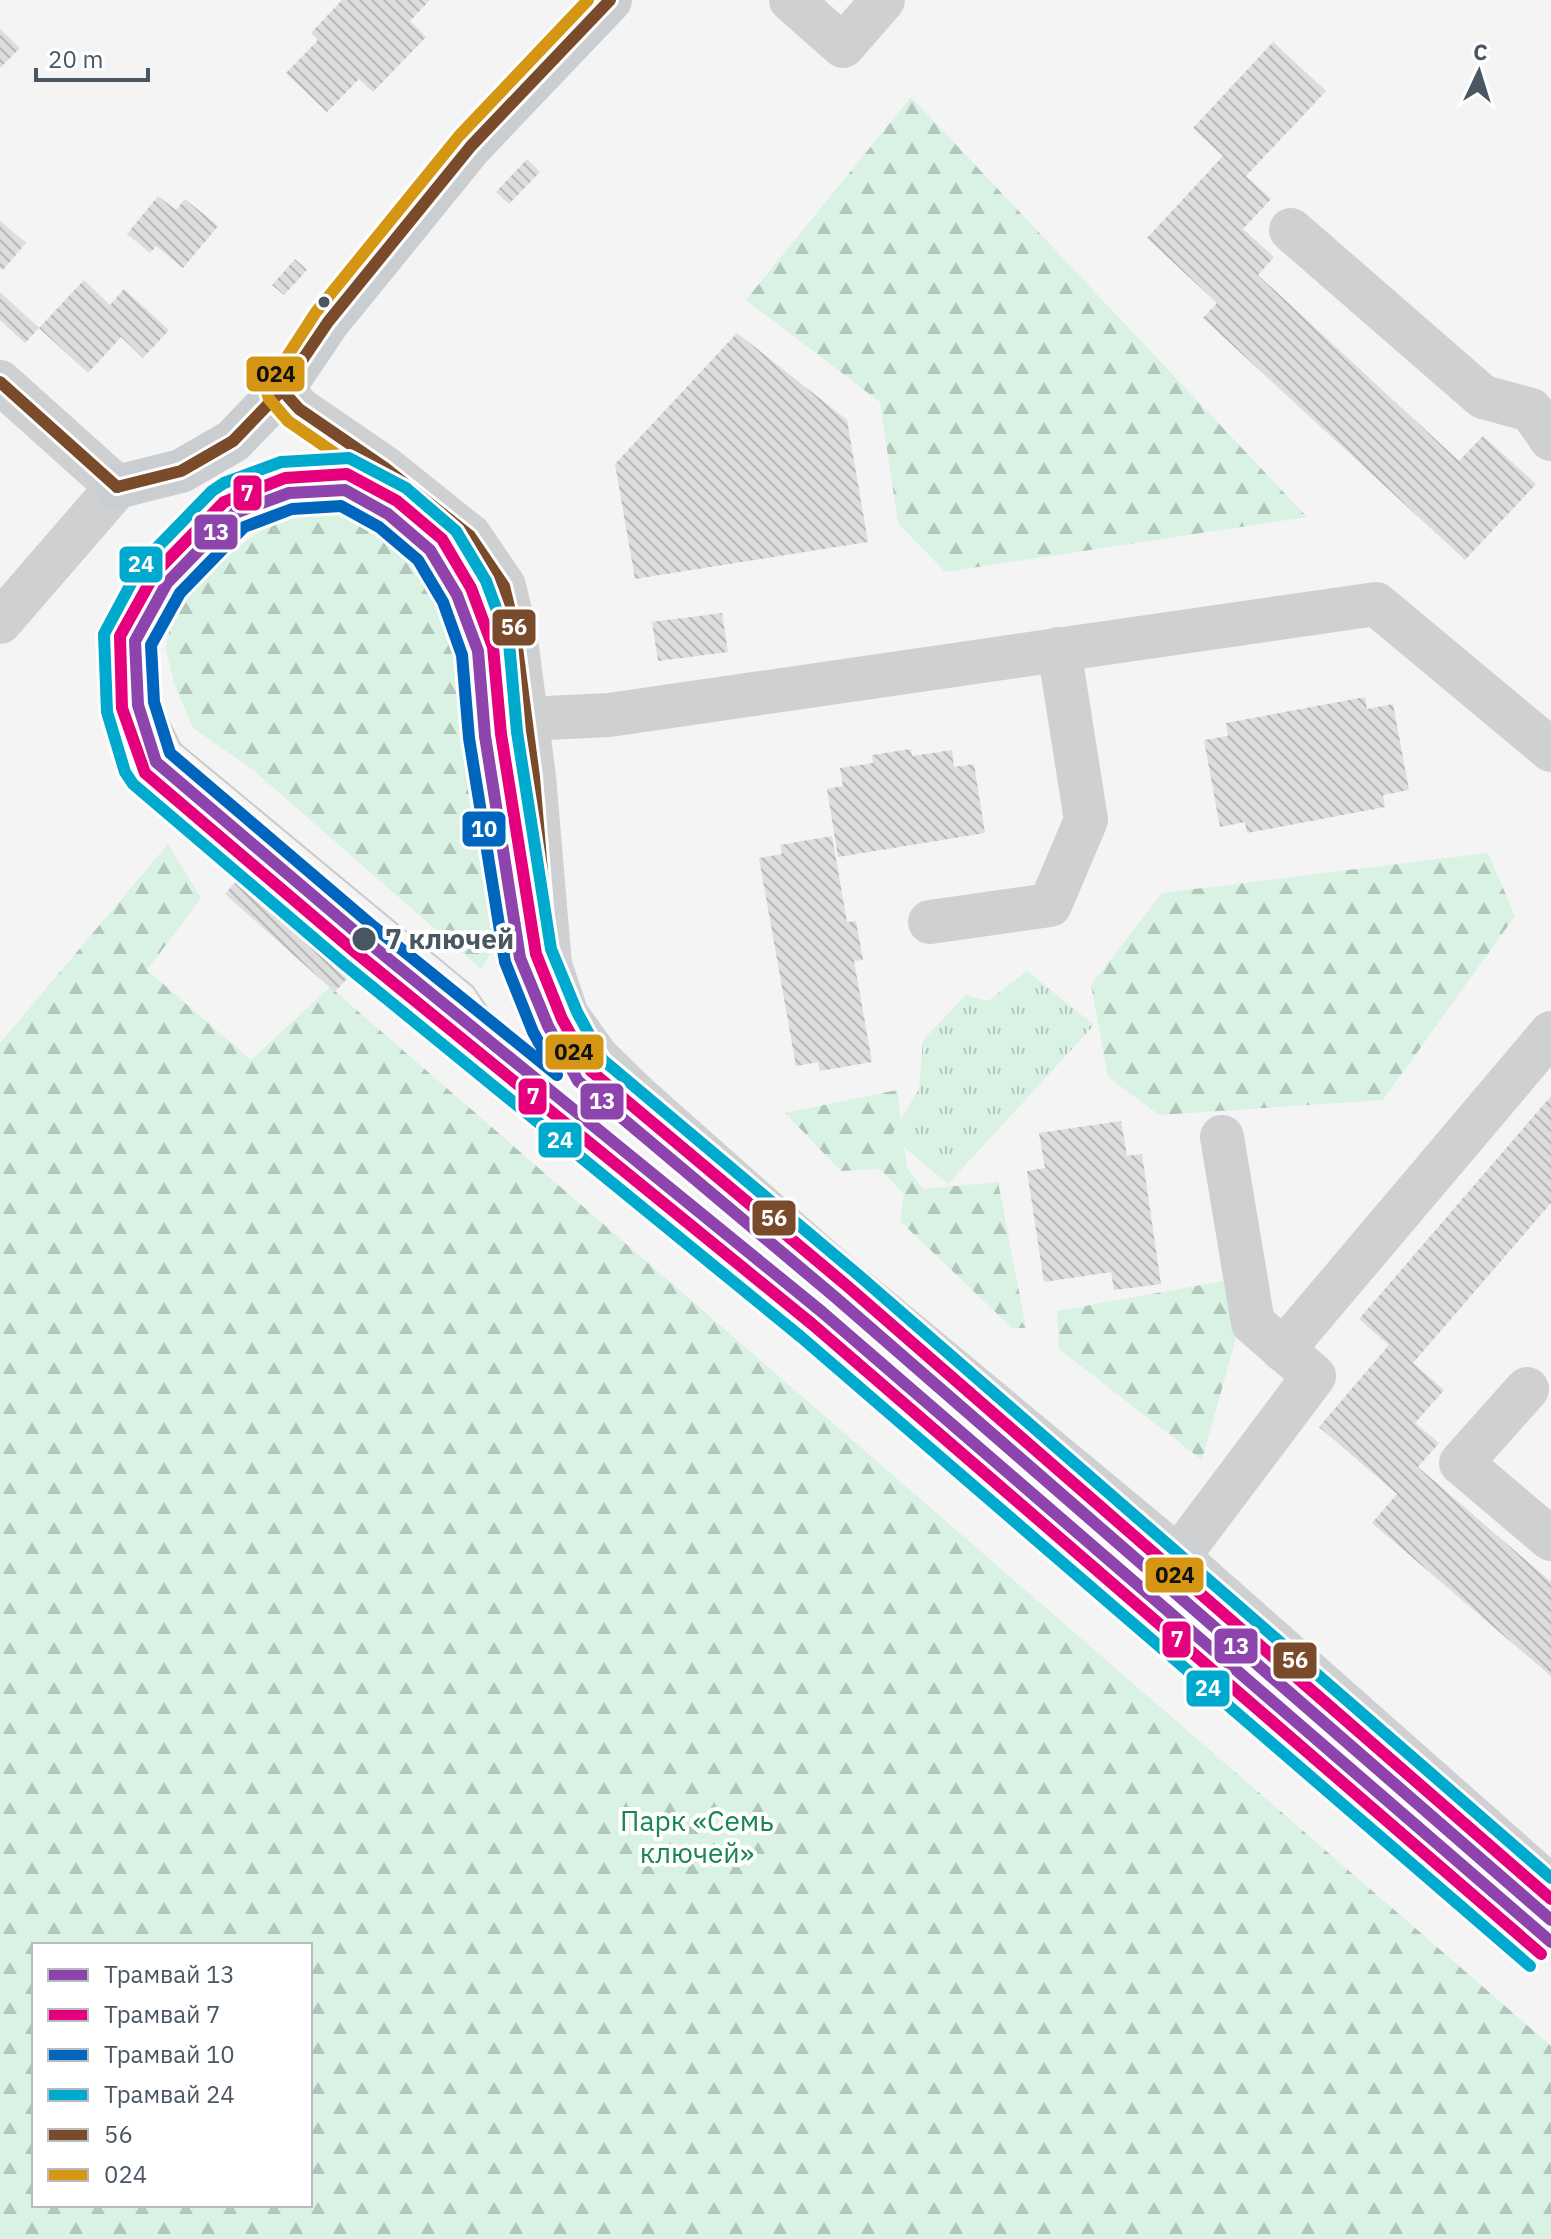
<svg xmlns="http://www.w3.org/2000/svg" width="1551" height="2239" font-family="'IBM Plex Sans',sans-serif">
  <style>
    .forest { fill: url(#forest-firs); fill-rule: evenodd }
    .park { fill: url(#park-tufts) }
    .building { fill: url(#building-back-hatch) }
    .lines { fill: none; stroke-linecap: round; stroke-linejoin: round }
    .minor { stroke: #ced0d2; stroke-width: 44 }
    .major { stroke: #caced1; stroke-width: 44 }
    .tram { stroke: #c9cacc; stroke-width: 2 }
    .bus-1-casing { stroke: #fff; stroke-width: 18 }
    .bus-2-casing { stroke: #fff; stroke-width: 18 }
    .bus-1 { stroke: #7a4b2a; stroke-width: 12 }
    .bus-2 { stroke: #d49613; stroke-width: 12 }
    .tram-1-casing { stroke: #fff; stroke-width: 18 }
    .tram-2-casing { stroke: #fff; stroke-width: 18 }
    .tram-3-casing { stroke: #fff; stroke-width: 18 }
    .tram-4-casing { stroke: #fff; stroke-width: 18 }
    .tram-1 { stroke: #8e44ad; stroke-width: 12 }
    .tram-2 { stroke: #e5007d; stroke-width: 12 }
    .tram-3 { stroke: #0065bd; stroke-width: 12 }
    .tram-4 { stroke: #00a9ce; stroke-width: 12 }
    .bus-dot { fill: #4a5661; stroke: #fff; stroke-width: 3 }
    .labels { text-anchor: middle; stroke-width: 8; stroke-linejoin: round; paint-order: stroke }
    .stop-label { font-size: 28px; font-weight: bold; fill: #4a5661; stroke: #fff; text-anchor: start }
    .park-label { font-size: 28px; fill: #17864f; stroke: #fff }
    .line-badge { stroke: #fff; stroke-width: 3 }
    .badge-label { font-size: 22px; text-anchor: middle; font-weight: bold; fill: #fff }
    .pale-badge-label { font-size: 22px; text-anchor: middle; font-weight: bold; fill: #111 }
  </style>
  <defs>
    <pattern id="forest-firs" width="22" height="20" patternUnits="userSpaceOnUse" patternTransform="scale(2)"><rect width="22" height="20" fill="#d9f2e3"/><path d="M5 1l3.5 6h-7zM16 11l3.5 6h-7z" fill="#b2c7bb"/></pattern>
    <pattern id="park-tufts" width="24" height="20" patternUnits="userSpaceOnUse" patternTransform="scale(2)"><rect width="24" height="20" fill="#d9f2e3"/><path d="M3 7l-1-3M5 7V3M7 7l1-3M15 17l-1-3M17 17v-4M19 17l1-3" fill="none" stroke="#b2c7bb"/></pattern>
    <pattern id="building-back-hatch" width="6" height="6" patternUnits="userSpaceOnUse" patternTransform="scale(2)"><rect width="6" height="6" fill="#ddddde"/><path d="M-1 5l2 2M0 0l6 6M5-1l2 2" fill="none" stroke="#b5b6b7"/></pattern>
  </defs>
  <rect width="100%" height="100%" fill="#f4f4f4"/>
  <g class="forest">
    <polygon points="911,97 1307,517 945,572 898,523 880,402 746,300"/>
    <polygon points="307,513 346,515 374,532 407,552 434,589 461,681 493,949 481,969 252,769 193,728 174,683 166,648 172,614 222,559 262,530"/>
    <path d="M168 844 201 898 147 970 251 1060 330 987 1551 2046V2239H0V1043ZM34 1945H310V2205H34Z"/>
    <polygon points="1488,853 1515,916 1383,1100 1159,1115 1108,1077 1091,985 1162,893"/>
    <polygon points="897,1090 907,1168 923,1189 998,1182 1026,1328 1012,1328 900,1221 904,1194 880,1169 841,1171 785,1113"/>
    <polygon points="1229,1280 1239,1327 1202,1460 1059,1349 1057,1311"/>
  </g>
  <polygon class="park" points="1027,971 1094,1025 948,1184 891,1136 919,1089 923,1040 966,995 988,1001"/>
  <g class="building">
    <polygon points="342,0 430,0 410,21 426,37 373,92 359,79 327,112 286,73 318,40 311,33"/>
    <polygon points="0,29 20,48 0,68"/>
    <polygon points="1273,42 1326,91 1246,176 1271,199 1243,229 1274,257 1258,275 1459,461 1483,436 1536,484 1465,560 1203,318 1217,303 1147,238 1223,156 1193,128"/>
    <polygon points="527,159 540,172 509,204 496,192"/>
    <polygon points="158,196 176,210 185,199 218,226 183,268 156,246 150,253 127,234"/>
    <polygon points="0,221 26,243 3,270 0,268"/>
    <polygon points="295,259 307,270 284,295 272,285"/>
    <polygon points="84,280 110,305 124,289 169,330 143,358 121,337 88,373 39,328"/>
    <polygon points="0,292 39,328 25,343 0,320"/>
    <polygon points="737,333 847,420 868,542 635,579 615,464"/>
    <polygon points="722,613 728,652 658,661 652,622"/>
    <polygon points="1365,697 1367,709 1393,704 1409,790 1383,795 1385,807 1247,833 1245,822 1220,827 1204,740 1228,736 1226,723"/>
    <polygon points="911,749 912,756 952,750 954,767 974,764 985,833 838,857 827,789 843,786 840,768 873,763 872,755"/>
    <polygon points="832,836 847,922 856,921 863,960 854,961 872,1062 820,1071 818,1062 796,1066 759,858 782,854 780,845"/>
    <polygon points="248,867 359,965 335,992 225,894"/>
    <polygon points="1551,1096 1551,1203 1413,1363 1444,1390 1415,1423 1439,1443 1418,1467 1551,1582 1551,1676 1372,1523 1397,1494 1319,1427 1389,1345 1359,1319"/>
    <polygon points="1121,1121 1127,1156 1142,1154 1161,1284 1114,1290 1111,1272 1044,1282 1027,1171 1045,1168 1039,1133"/>
  </g>
  <g class="lines">
    <g class="minor">
      <polyline points="791,0 843,46 883,0"/>
      <polyline points="1291,230 1483,397 1531,410 1551,439"/>
      <polyline points="0,382 117,487 0,622"/>
      <polyline points="282,390 299,409 385,468 470,536 504,586 515,632 534,777 550,965 567,1015 597,1057 637,1096 848,1283 1178,1557 1551,1887"/>
      <polyline points="526,719 609,715 1376,604 1551,750"/>
      <polyline points="930,922 1050,905 1086,820 1059,649"/>
      <polyline points="1283,1350 1551,1033"/>
      <polyline points="1527,1389 1461,1463 1551,1539"/>
      <polyline points="1178,1557 1314,1376 1253,1323 1222,1137"/>
    </g>
    <polyline class="major" points="117,487 181,471 233,441 282,390 328,322 471,146 610,0"/>
    <polyline class="tram" points="167,583 154,660 159,701 180,744 473,987 533,1075"/>
    <g class="bus-1-casing">
      <g id="bus-1">
        <polyline points="0,382 117,487"/>
        <polyline points="282,390 299,409 385,468 470,536 504,586 515,632 534,777 550,965 567,1015 597,1057 637,1096 848,1283 1178,1557 1551,1887"/>
        <polyline points="117,487 181,471 233,441 282,390 328,322 471,146 610,0"/>
      </g>
    </g>
    <g class="bus-2-casing">
      <polyline id="bus-2" points="588,0 459,136 316,312 266,389 269,399 288,421 375,481 458,547 489,593 499,635 518,779 534,968 552,1022 585,1067 626,1108 837,1295 1168,1569 1540,1899"/>
    </g>
    <use href="#bus-1" class="bus-1"/>
    <use href="#bus-2" class="bus-2"/>
    <g class="tram-1-casing">
      <polyline id="tram-1" points="1551,1920 835,1297 578,1081 548,1026 520,958 485,736 478,651 457,595 430,550 388,514 345,490 289,493 235,513 167,583 135,641 138,705 156,762 364,939 822,1312 1551,1942"/>
    </g>
    <g class="tram-2-casing">
      <polyline id="tram-2" points="1541,1954 812,1324 354,951 145,773 122,708 120,636 155,573 224,502 285,478 347,474 397,501 442,539 471,588 493,647 501,734 536,954 562,1019 591,1071 846,1285 1551,1899"/>
    </g>
    <g class="tram-3-casing">
      <polygon id="tram-3" points="341,506 379,527 418,560 443,602 462,655 469,738 505,962 533,1032 557,1075 374,927 170,753 154,702 151,645 180,593 244,527 292,509"/>
    </g>
    <g class="tram-4-casing">
      <polyline id="tram-4" points="1530,1966 801,1337 344,964 133,784 125,772 107,712 104,634 142,563 212,491 224,483 281,462 349,458 406,488 456,531 486,581 509,643 517,732 551,949 577,1012 603,1060 856,1273 1551,1878"/>
    </g>
    <use href="#tram-1" class="tram-1"/>
    <use href="#tram-2" class="tram-2"/>
    <use href="#tram-3" class="tram-3"/>
    <use href="#tram-4" class="tram-4"/>
  </g>
  <g class="bus-dot">
    <circle cx="324" cy="302" r="7"/>
    <circle cx="364" cy="939" r="13"/>
  </g>
  <g class="labels">
    <g class="stop-label">
      <text x="385" y="949">7 ключей</text>
    </g>
    <g class="park-label">
      <text x="697" y="1831">Парк «Семь<tspan x="697" dy="32">ключей»</tspan></text>
    </g>
  </g>
  <g class="line-badge">
    <rect x="245" y="355" width="61" height="38" rx="8" fill="#d49613"/>
    <rect x="232" y="474" width="31" height="38" rx="8" fill="#e5007d"/>
    <rect x="193" y="513" width="46" height="38" rx="8" fill="#8e44ad"/>
    <rect x="118" y="545" width="46" height="39" rx="8" fill="#00a9ce"/>
    <rect x="491" y="608" width="46" height="39" rx="8" fill="#7a4b2a"/>
    <rect x="461" y="810" width="46" height="38" rx="8" fill="#0065bd"/>
    <rect x="544" y="1033" width="61" height="38" rx="8" fill="#d49613"/>
    <rect x="517" y="1077" width="31" height="39" rx="8" fill="#e5007d"/>
    <rect x="579" y="1082" width="46" height="39" rx="8" fill="#8e44ad"/>
    <rect x="537" y="1121" width="46" height="38" rx="8" fill="#00a9ce"/>
    <rect x="751" y="1199" width="46" height="38" rx="8" fill="#7a4b2a"/>
    <rect x="1144" y="1556" width="61" height="38" rx="8" fill="#d49613"/>
    <rect x="1161" y="1620" width="31" height="39" rx="8" fill="#e5007d"/>
    <rect x="1213" y="1627" width="46" height="38" rx="8" fill="#8e44ad"/>
    <rect x="1272" y="1641" width="46" height="39" rx="8" fill="#7a4b2a"/>
    <rect x="1185" y="1669" width="46" height="39" rx="8" fill="#00a9ce"/>
  </g>
  <g class="badge-label">
    <text x="247" y="501">7</text>
    <text x="216" y="540">13</text>
    <text x="141" y="572">24</text>
    <text x="514" y="635">56</text>
    <text x="484" y="837">10</text>
    <text x="533" y="1104">7</text>
    <text x="602" y="1109">13</text>
    <text x="560" y="1148">24</text>
    <text x="774" y="1226">56</text>
    <text x="1177" y="1647">7</text>
    <text x="1236" y="1654">13</text>
    <text x="1295" y="1668">56</text>
    <text x="1208" y="1696">24</text>
  </g>
  <g class="pale-badge-label">
    <text x="276" y="382">024</text>
    <text x="574" y="1060">024</text>
    <text x="1175" y="1583">024</text>
  </g>
  <rect x="32" y="1943" width="280" height="264" fill="#ffffff" stroke="#b7bbc0" stroke-width="2"/>
  <rect x="48" y="1969" width="40" height="12" fill="#8e44ad" stroke="#b7bbc0" stroke-width="2"/>
  <text x="104" y="1983" font-size="24" fill="#4a5661">Трамвай 13</text>
  <rect x="48" y="2009" width="40" height="12" fill="#e5007d" stroke="#b7bbc0" stroke-width="2"/>
  <text x="104" y="2023" font-size="24" fill="#4a5661">Трамвай 7</text>
  <rect x="48" y="2049" width="40" height="12" fill="#0065bd" stroke="#b7bbc0" stroke-width="2"/>
  <text x="104" y="2063" font-size="24" fill="#4a5661">Трамвай 10</text>
  <rect x="48" y="2089" width="40" height="12" fill="#00a9ce" stroke="#b7bbc0" stroke-width="2"/>
  <text x="104" y="2103" font-size="24" fill="#4a5661">Трамвай 24</text>
  <rect x="48" y="2129" width="40" height="12" fill="#7a4b2a" stroke="#b7bbc0" stroke-width="2"/>
  <text x="104" y="2143" font-size="24" fill="#4a5661">56</text>
  <rect x="48" y="2169" width="40" height="12" fill="#d49613" stroke="#b7bbc0" stroke-width="2"/>
  <text x="104" y="2183" font-size="24" fill="#4a5661">024</text>
  <g transform="translate(1479 72) rotate(4)" stroke="#ffffff" stroke-width="6" paint-order="stroke">
  <path d="M0-6L14 30L0 20L-14 30Z" fill="#4a5661"/>
  <text y="-12" font-size="22" font-weight="bold" text-anchor="middle" fill="#4a5661">С</text>
  </g>
  <path d="M36 68v12h112v-12" fill="none" stroke="#4a5661" stroke-width="4"/>
  <text x="48" y="68" font-size="24" fill="#4a5661" stroke="#ffffff" stroke-width="6" paint-order="stroke">20 m</text>
</svg>
